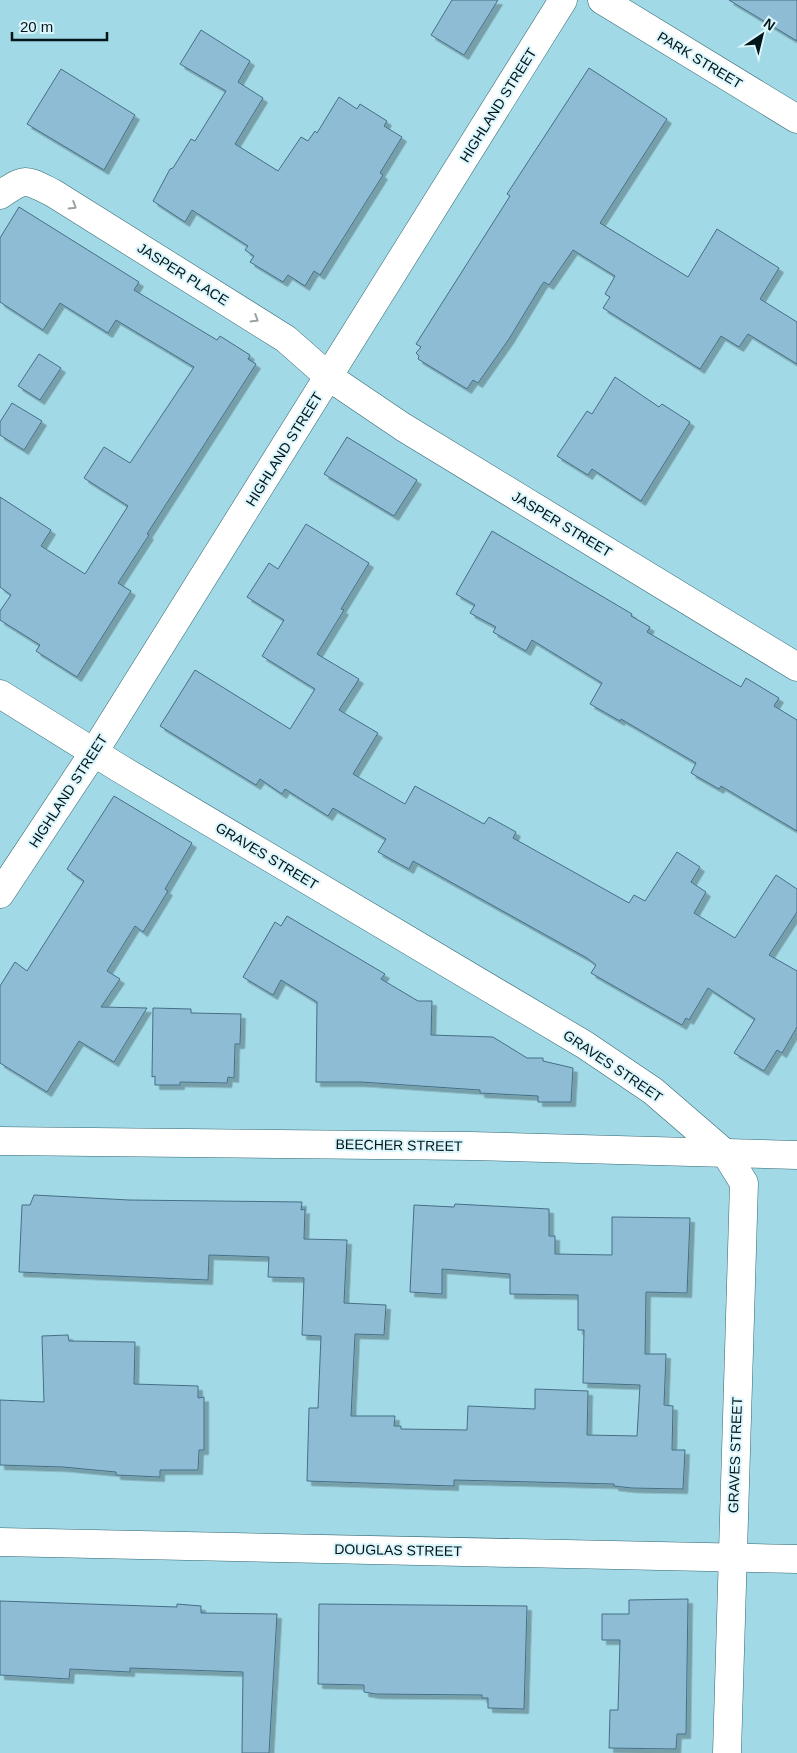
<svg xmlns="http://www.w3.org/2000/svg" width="797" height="1753" font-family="Helvetica,sans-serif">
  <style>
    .building { fill: #8fbcd5; stroke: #456f86; filter: url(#shadow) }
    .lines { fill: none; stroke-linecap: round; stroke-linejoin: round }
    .minor-casing { stroke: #316772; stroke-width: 29 }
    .minor { stroke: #fff; stroke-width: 28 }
    .oneway { stroke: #9aa2a3 }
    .labels { text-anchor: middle; stroke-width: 4; stroke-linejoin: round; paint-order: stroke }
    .street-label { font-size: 14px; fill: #02161a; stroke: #daf5fb }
  </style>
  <defs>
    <filter id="shadow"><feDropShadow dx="4.5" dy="4.5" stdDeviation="0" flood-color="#0004"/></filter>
  </defs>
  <rect width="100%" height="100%" fill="#a2d9e6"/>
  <g class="building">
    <polygon points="452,0 498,0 464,55 431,35"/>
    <polygon points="729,0 797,0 797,41"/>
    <polygon points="201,30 250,61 238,82 263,98 235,144 278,171 301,137 308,141 315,131 317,133 339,97 357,109 360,104 387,121 384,126 402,137 380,173 383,175 320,275 314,271 305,286 288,275 283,282 250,262 254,256 245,250 248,246 192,210 185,222 153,201 170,169 173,168 191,139 195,141 226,91 180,64"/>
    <polygon points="589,68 667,119 600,223 688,277 717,229 779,268 760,299 797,322 797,364 748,334 739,347 721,336 700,369 603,308 610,297 605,294 615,276 573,250 549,285 544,282 541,286 509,339 478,383 473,380 467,389 418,359 419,356 416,353 421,347 416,344 510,196 507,194"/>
    <polygon points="61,69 135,115 104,170 27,124"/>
    <polygon points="19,207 139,282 134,290 217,340 220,336 250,355 248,359 256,364 147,534 149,535 118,583 131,591 77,677 36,651 40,645 0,620 0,611 11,595 0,587 0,497 51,530 41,546 85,574 128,506 84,478 104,447 130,463 194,367 116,320 108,333 60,303 43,330 0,302 0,238"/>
    <polygon points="39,354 61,368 40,400 18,386"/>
    <polygon points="615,377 659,407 662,404 690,422 641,501 592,469 588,475 557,456 587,411 592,414"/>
    <polygon points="12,403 42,421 24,450 0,435 0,422"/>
    <polygon points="347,437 417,480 394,516 324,474"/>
    <polygon points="306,524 369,563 341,609 344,610 317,654 359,679 339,710 378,733 353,774 405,804 415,786 484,824 489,817 516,832 513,838 629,903 634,895 645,901 677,852 700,867 691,882 706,892 694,913 735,938 776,875 797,889 797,912 769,955 797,971 797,1027 782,1053 777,1050 764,1071 734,1053 755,1019 708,988 689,1020 686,1018 682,1025 591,973 596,965 587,958 413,861 409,869 378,852 386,839 333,808 328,816 285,789 282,794 260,779 256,785 160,726 195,670 290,729 315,689 262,656 284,620 247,597 269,563 278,569"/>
    <polygon points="492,531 632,614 631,616 650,627 647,632 741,687 746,678 779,698 774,706 797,720 797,831 721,786 719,789 691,773 696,763 621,719 620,721 590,704 602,683 532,640 526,651 493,632 496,627 470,613 475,605 456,594"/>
    <polygon points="114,796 192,843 165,889 168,891 143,932 135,926 107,971 120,979 101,1007 147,1008 114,1062 79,1041 47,1092 0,1063 0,986 15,962 27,971 84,881 67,869"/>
    <polygon points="287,916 385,974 381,979 418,1001 432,1001 431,1035 493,1037 527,1058 543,1058 543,1061 573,1068 571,1102 538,1102 538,1096 480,1093 480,1090 361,1082 316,1082 317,1002 281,980 273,995 243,977 275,922 281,926"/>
    <polygon points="153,1008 191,1009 191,1013 241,1014 240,1044 235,1044 234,1078 228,1077 227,1083 180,1082 180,1085 155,1085 155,1076 152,1077"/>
    <polygon points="34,1195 129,1200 302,1202 301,1210 305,1209 304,1239 347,1240 344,1303 386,1305 384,1335 355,1334 351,1416 395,1416 394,1426 401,1426 401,1429 467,1430 468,1406 535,1409 535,1389 588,1391 587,1435 637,1436 640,1385 583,1383 584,1330 578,1330 578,1295 510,1294 510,1274 442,1269 442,1294 410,1292 414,1205 454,1207 455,1204 549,1209 549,1236 555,1236 555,1254 612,1255 612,1217 690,1218 687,1293 646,1292 645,1354 666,1354 664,1405 673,1406 672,1450 685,1450 683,1489 632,1488 614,1486 614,1484 454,1480 454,1486 307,1481 309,1408 318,1408 321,1336 302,1335 304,1278 268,1277 269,1257 209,1255 208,1280 19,1272 22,1205 30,1205"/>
    <polygon points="68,1335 69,1341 135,1342 134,1384 198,1386 198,1398 204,1397 204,1450 199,1450 198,1470 160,1470 160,1477 116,1475 116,1472 63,1467 0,1465 0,1400 44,1402 42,1336"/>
    <polygon points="688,1599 686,1734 677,1734 676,1749 609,1748 610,1710 618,1710 620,1640 602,1640 602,1614 629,1614 629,1600"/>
    <polygon points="0,1601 177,1607 177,1604 201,1606 201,1613 277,1614 269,1753 242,1753 243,1672 130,1668 130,1672 70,1669 69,1679 0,1675"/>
    <polygon points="319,1604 527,1606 524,1709 488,1708 488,1698 482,1698 482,1695 376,1694 364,1692 364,1685 318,1684"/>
  </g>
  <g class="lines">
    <g class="minor-casing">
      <g id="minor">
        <polyline points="602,0 797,119"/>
        <path d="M0 195C26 177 25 179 53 193L286 339 329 377 403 427 797 667"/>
        <polyline points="0,694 119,768 585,1045 653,1091 726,1154 744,1183 727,1753"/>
        <polyline points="0,894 94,752 563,0"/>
        <polyline points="0,1141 471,1146 797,1155"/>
        <polyline points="0,1542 797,1559"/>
      </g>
    </g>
    <use href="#minor" class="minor"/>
  </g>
  <defs><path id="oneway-chevron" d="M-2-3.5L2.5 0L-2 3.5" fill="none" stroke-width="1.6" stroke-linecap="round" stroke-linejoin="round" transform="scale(1.25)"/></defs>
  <g class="oneway">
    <use href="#oneway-chevron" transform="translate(73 206) rotate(32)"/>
    <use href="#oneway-chevron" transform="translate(255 319) rotate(32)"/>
  </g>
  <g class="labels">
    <g class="street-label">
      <text transform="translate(700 60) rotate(31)" y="5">PARK STREET</text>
      <text transform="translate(498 105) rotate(-58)" y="5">HIGHLAND STREET</text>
      <text transform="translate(183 274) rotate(32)" y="5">JASPER PLACE</text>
      <text transform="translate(284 449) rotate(-58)" y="5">HIGHLAND STREET</text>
      <text transform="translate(562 524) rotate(31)" y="5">JASPER STREET</text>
      <text transform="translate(68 791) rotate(-57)" y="5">HIGHLAND STREET</text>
      <text transform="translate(267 856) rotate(31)" y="5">GRAVES STREET</text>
      <text transform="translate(613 1066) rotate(34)" y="5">GRAVES STREET</text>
      <text transform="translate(399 1145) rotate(1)" y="5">BEECHER STREET</text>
      <text transform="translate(735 1455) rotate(-88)" y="5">GRAVES STREET</text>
      <text transform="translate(398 1550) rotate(1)" y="5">DOUGLAS STREET</text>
    </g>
  </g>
  <g transform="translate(762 35) rotate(35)" stroke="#daf5fb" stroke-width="4" paint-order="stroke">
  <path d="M0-4L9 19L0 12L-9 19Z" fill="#02161a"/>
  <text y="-8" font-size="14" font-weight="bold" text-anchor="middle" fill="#02161a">N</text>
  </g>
  <path d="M12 32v8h95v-8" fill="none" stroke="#02161a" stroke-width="2.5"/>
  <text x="20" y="32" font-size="15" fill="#02161a" stroke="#daf5fb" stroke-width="4" paint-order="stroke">20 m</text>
</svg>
